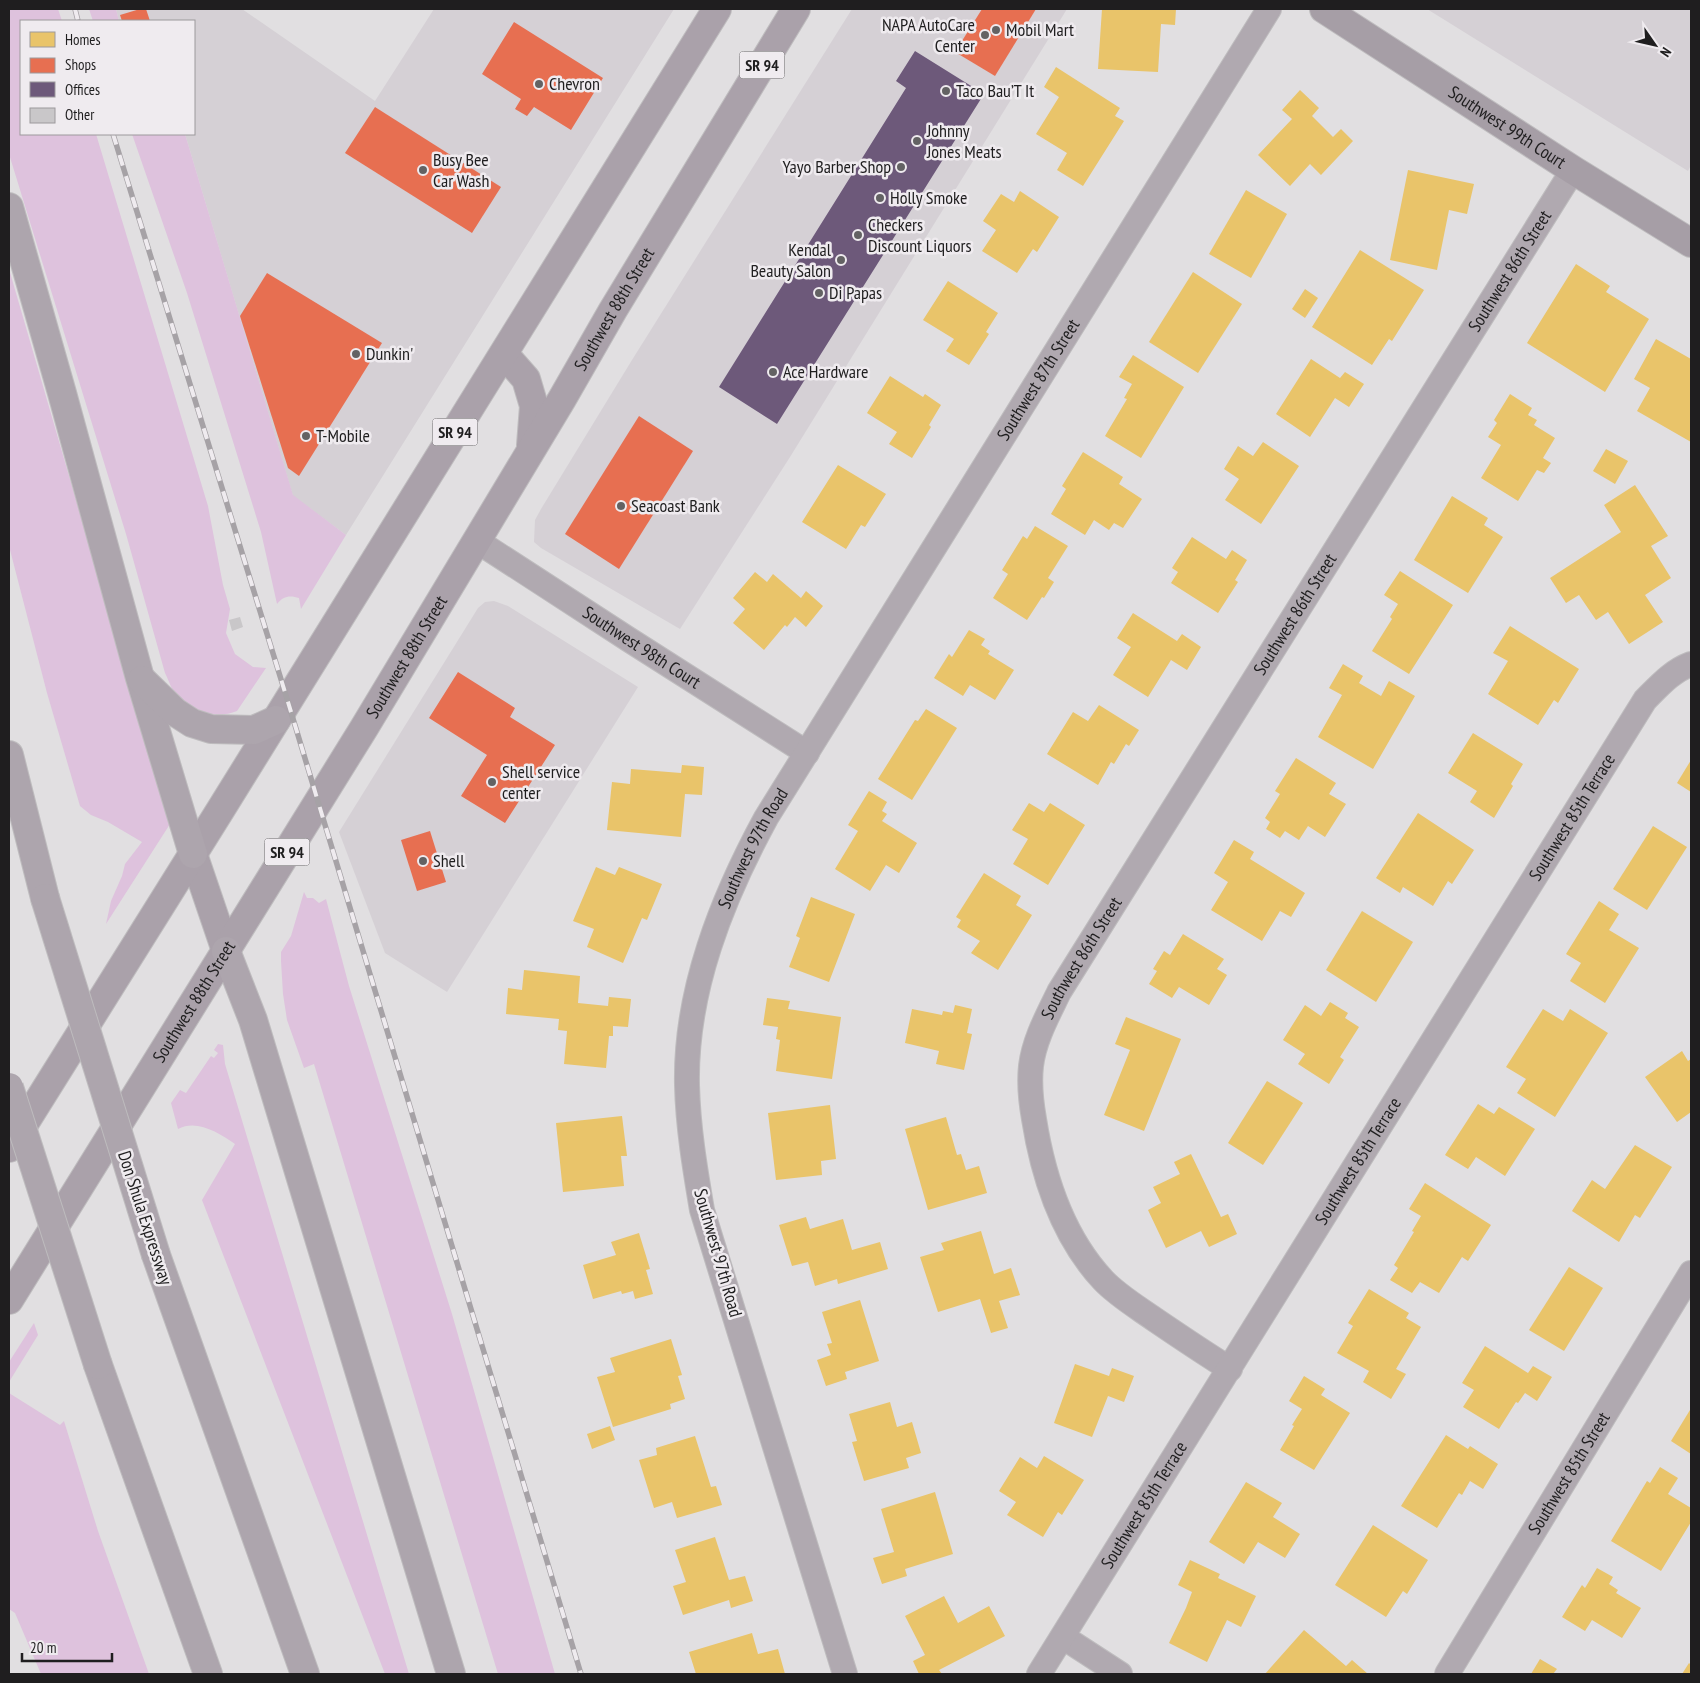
<svg xmlns="http://www.w3.org/2000/svg" width="1700" height="1683" font-family="'PT Sans Narrow',sans-serif">
  <style>
    .built { fill: #d5d0d5 }
    .green { fill: #dec2dd }
    .homes { fill: #e9c46a }
    .shops { fill: #e76f51 }
    .offices { fill: #6d597a }
    .building { fill: #c9c7c9 }
    .lines { fill: none; stroke-linecap: round; stroke-linejoin: round }
    .street-casing { stroke: #bebcbe; stroke-width: 26 }
    .secondary-casing { stroke: #bebcbe; stroke-width: 30 }
    .primary-casing { stroke: #bebcbe; stroke-width: 30 }
    .highway-casing { stroke: #bebcbe; stroke-width: 30 }
    .street { stroke: #b0a9b0; stroke-width: 24 }
    .secondary { stroke: #a69ea6; stroke-width: 28 }
    .primary { stroke: #aaa1aa; stroke-width: 28 }
    .highway { stroke: #ada5ad; stroke-width: 28 }
    .rail-casing { stroke: #a6a2a6; stroke-width: 5.5 }
    .rail { stroke: #efebef; stroke-width: 4; stroke-dasharray: 11; stroke-linecap: butt }
    .highway-bridge-casing { stroke: #bebcbe; stroke-width: 30; stroke-linecap: butt }
    .highway-bridge { stroke: #ada5ad; stroke-width: 28 }
    .poi-dot { fill: #636263; stroke: #efebef; stroke-width: 2 }
    .labels { text-anchor: middle; stroke-width: 5; stroke-linejoin: round; paint-order: stroke }
    .shield { fill: #efebef; stroke: #5d5c5d; stroke-width: 1 }
    .shield-label { font-size: 16px; font-weight: bold; fill: #1f1e1f }
    .poi-label { font-size: 18px; fill: #1f1e1f; stroke: #efebef; text-anchor: start }
    .street-label { font-size: 18px; fill: #1f1e1f; stroke: #efebef }
  </style>
  <rect width="100%" height="100%" fill="#e1dfe1"/>
  <g class="built">
    <polygon points="116,9 242,9 375,101 434,9 674,9 346,535 293,496 185,134 194,134 194,21 119,21"/>
    <polygon points="852,9 1067,9 790,457 680,629 541,548 534,542 535,520 541,509 632,360"/>
    <polygon points="1427,9 1691,9 1691,165 1688,171"/>
    <polygon points="494,601 508,606 638,687 447,992 385,953 339,832 478,608 485,602"/>
  </g>
  <g class="green">
    <path d="M9 9H58L62 21H21V134H96L208 506 223 585 230 609 226 633 235 654 253 667 266 668 237 711C218 719 193 713 178 698 172 691 169 681 165 673L126 534 9 154Z"/>
    <polygon points="89,9 116,9 119,21 93,21"/>
    <path d="M132 134H185L293 495 346 535 301 609 299 598C290 595 283 596 277 604L261 532 187 293Z"/>
    <polygon points="9,269 170,824 106,924 111,901 122,876 125,864 142,842 108,822 91,815 80,806 47,693 9,546"/>
    <polygon points="304,892 307,898 313,898 319,903 326,899 349,986 452,1314 555,1674 498,1674 314,1064 304,1068 287,1020 283,994 281,961 281,952 291,936"/>
    <path d="M218 1044 223 1045 225 1064 409 1674H385L202 1200 235 1144C219 1133 197 1119 178 1129L171 1103 180 1090 186 1093 211 1056 214 1058 218 1053 214 1050Z"/>
    <polygon points="34,1323 38,1335 9,1382 9,1362"/>
    <polygon points="9,1393 60,1425 64,1421 98,1531 149,1674 41,1674 15,1613 9,1609"/>
  </g>
  <g class="homes">
    <polygon points="1102,9 1176,9 1175,25 1161,24 1158,72 1098,69"/>
    <polygon points="1056,67 1120,108 1115,116 1124,121 1083,186 1057,170 1067,153 1036,134 1059,97 1044,87"/>
    <polygon points="1300,90 1319,108 1312,116 1333,137 1341,129 1353,141 1321,175 1310,164 1290,186 1258,155 1292,119 1282,110"/>
    <polygon points="1408,170 1474,184 1467,214 1449,210 1437,270 1390,260"/>
    <polygon points="1246,190 1287,214 1251,278 1209,254"/>
    <polygon points="1020,191 1059,217 1037,252 1033,249 1017,273 982,251 996,230 983,221 1001,194 1014,202"/>
    <polygon points="1360,250 1424,290 1392,341 1389,339 1372,365 1312,327"/>
    <polygon points="1576,264 1610,286 1606,292 1649,319 1605,392 1527,343"/>
    <polygon points="1193,272 1242,304 1198,373 1149,342"/>
    <polygon points="948,281 998,313 986,332 989,334 969,365 946,351 954,339 923,320"/>
    <polygon points="1305,289 1318,298 1305,318 1292,309"/>
    <polygon points="1656,339 1691,359 1691,442 1637,411 1650,388 1634,379"/>
    <polygon points="1133,355 1184,387 1141,458 1105,436 1127,399 1124,398 1132,384 1119,377"/>
    <polygon points="1311,359 1340,378 1345,372 1364,384 1349,407 1335,398 1310,437 1276,414"/>
    <polygon points="890,376 923,397 925,394 941,405 929,425 931,427 912,458 889,444 897,432 867,413"/>
    <polygon points="1510,394 1532,408 1528,415 1537,420 1534,425 1555,438 1543,458 1551,463 1544,473 1537,470 1518,501 1481,478 1501,445 1488,437 1497,423 1494,420"/>
    <polygon points="1263,442 1299,466 1261,524 1225,500 1239,479 1224,469 1238,446 1253,456"/>
    <polygon points="1606,449 1628,461 1615,484 1593,471"/>
    <polygon points="1083,452 1123,477 1119,484 1142,499 1123,528 1114,523 1109,530 1094,520 1085,535 1051,514 1066,489 1062,486"/>
    <polygon points="838,465 886,494 865,527 861,525 846,549 802,522"/>
    <polygon points="1635,485 1668,536 1651,546 1671,578 1645,595 1663,622 1629,644 1608,612 1596,620 1579,595 1566,603 1550,578 1621,532 1604,505"/>
    <polygon points="1452,496 1488,518 1484,525 1503,537 1468,593 1414,560"/>
    <polygon points="1035,526 1068,546 1048,578 1054,582 1044,598 1042,597 1027,620 993,598 1008,574 1002,570 1023,536 1027,539"/>
    <polygon points="1192,537 1226,559 1232,550 1247,560 1235,580 1238,582 1218,613 1171,583 1178,572 1172,568"/>
    <polygon points="1400,571 1453,605 1409,674 1372,651 1392,619 1390,617 1398,604 1384,595"/>
    <polygon points="755,572 767,582 773,574 801,598 806,591 823,606 806,627 795,617 787,627 785,625 764,650 733,623 745,609 733,598"/>
    <polygon points="1133,613 1177,641 1182,634 1201,647 1187,670 1171,660 1148,697 1113,675 1131,647 1117,638"/>
    <polygon points="1510,626 1579,669 1558,703 1554,700 1538,725 1488,694 1508,661 1493,653"/>
    <polygon points="969,630 985,639 981,645 990,651 988,654 1014,670 995,700 970,685 963,696 934,678 949,654 952,657"/>
    <polygon points="1343,664 1363,676 1359,683 1381,696 1389,681 1415,696 1373,769 1318,737 1342,695 1329,688"/>
    <polygon points="1099,705 1139,730 1129,746 1126,744 1114,764 1111,762 1098,785 1047,754 1073,712 1088,721"/>
    <polygon points="926,709 957,728 912,800 878,779 915,720 918,721"/>
    <polygon points="1473,733 1523,764 1511,784 1513,786 1494,818 1470,802 1477,791 1448,773"/>
    <polygon points="1296,758 1336,783 1329,794 1346,804 1325,837 1308,826 1299,840 1285,831 1280,838 1266,829 1270,822 1265,818 1280,794 1275,791"/>
    <polygon points="1691,760 1691,792 1677,783"/>
    <polygon points="682,765 704,767 702,795 685,794 681,837 607,830 612,782 630,784 631,769 681,773"/>
    <polygon points="869,791 887,802 882,811 887,814 882,821 917,843 899,873 886,865 870,891 835,869 858,831 848,825"/>
    <polygon points="1029,803 1044,812 1050,803 1085,825 1048,885 1013,864 1028,839 1012,830"/>
    <polygon points="1418,813 1474,850 1452,884 1448,881 1433,906 1403,887 1400,893 1376,878"/>
    <polygon points="1653,826 1687,847 1647,910 1613,889"/>
    <polygon points="1234,840 1254,852 1250,859 1305,893 1291,917 1280,911 1262,941 1211,910 1228,882 1214,873"/>
    <polygon points="596,867 615,875 619,867 662,884 647,920 642,918 623,963 587,947 594,929 573,921"/>
    <polygon points="984,873 1021,896 1016,905 1032,915 998,970 971,953 980,941 957,927 961,920 956,917"/>
    <polygon points="811,897 855,914 829,982 789,967 800,938 796,936"/>
    <polygon points="1599,901 1619,914 1609,930 1639,948 1605,1003 1570,981 1581,963 1566,954"/>
    <polygon points="1362,911 1413,942 1376,1002 1326,970"/>
    <polygon points="1183,934 1224,959 1217,969 1227,975 1209,1005 1179,987 1172,998 1149,984 1157,971 1153,969 1164,951 1170,955"/>
    <polygon points="524,970 580,976 578,1003 608,1006 609,997 631,999 628,1027 613,1026 613,1036 609,1036 606,1068 564,1064 567,1031 558,1030 559,1019 506,1014 508,988 522,990"/>
    <polygon points="767,998 790,1001 788,1009 841,1017 832,1079 776,1071 780,1040 776,1039 778,1027 763,1025"/>
    <polygon points="1330,1002 1348,1013 1345,1018 1359,1027 1340,1057 1344,1060 1329,1084 1298,1064 1305,1054 1283,1040 1305,1005 1321,1016"/>
    <polygon points="955,1005 972,1009 967,1033 972,1034 964,1070 936,1064 939,1051 905,1043 912,1009 942,1015 943,1011 953,1013"/>
    <polygon points="1543,1009 1563,1021 1570,1009 1608,1033 1555,1117 1517,1093 1526,1079 1506,1067"/>
    <polygon points="1126,1017 1181,1039 1144,1131 1104,1115 1130,1050 1115,1044"/>
    <polygon points="1682,1051 1688,1061 1691,1059 1691,1112 1677,1122 1645,1077"/>
    <polygon points="1267,1081 1303,1103 1263,1165 1228,1143"/>
    <polygon points="1478,1104 1494,1114 1499,1107 1535,1129 1505,1176 1476,1157 1468,1169 1445,1155"/>
    <polygon points="830,1105 836,1159 821,1161 822,1175 776,1180 768,1113"/>
    <polygon points="622,1116 627,1156 621,1156 624,1186 563,1192 556,1123"/>
    <polygon points="946,1117 957,1155 961,1154 966,1170 979,1166 987,1193 928,1210 905,1129"/>
    <polygon points="1635,1145 1672,1167 1640,1218 1635,1215 1619,1242 1572,1211 1592,1180 1605,1189"/>
    <polygon points="1191,1154 1221,1217 1228,1214 1237,1234 1209,1247 1201,1231 1166,1248 1148,1210 1161,1203 1153,1187 1180,1174 1174,1162"/>
    <polygon points="1425,1183 1491,1225 1468,1261 1462,1257 1439,1293 1420,1282 1412,1293 1390,1280 1398,1268 1394,1265 1414,1232 1412,1231 1421,1216 1409,1209"/>
    <polygon points="806,1217 810,1229 843,1219 852,1250 880,1242 888,1269 838,1284 837,1279 815,1286 808,1262 792,1266 779,1225"/>
    <polygon points="981,1231 994,1274 1011,1268 1020,1295 999,1301 1008,1328 991,1333 980,1299 938,1312 920,1257 944,1250 941,1243"/>
    <polygon points="639,1233 650,1269 646,1270 653,1294 635,1299 633,1291 622,1294 621,1291 593,1299 583,1265 616,1255 611,1242"/>
    <polygon points="1569,1267 1603,1288 1564,1351 1529,1330"/>
    <polygon points="1369,1289 1409,1313 1406,1318 1421,1327 1396,1369 1406,1374 1391,1399 1363,1382 1369,1371 1337,1353 1353,1326 1348,1323"/>
    <polygon points="860,1300 879,1361 845,1372 847,1379 826,1386 817,1360 831,1355 827,1344 832,1343 822,1312"/>
    <polygon points="671,1339 682,1375 678,1376 685,1399 670,1404 671,1409 613,1427 597,1377 615,1372 610,1358"/>
    <polygon points="1485,1346 1528,1373 1533,1366 1552,1377 1537,1401 1525,1393 1518,1403 1516,1402 1499,1429 1463,1407 1474,1390 1462,1383"/>
    <polygon points="1075,1364 1109,1376 1112,1368 1134,1376 1124,1402 1108,1396 1092,1437 1054,1423"/>
    <polygon points="1304,1376 1325,1389 1321,1395 1350,1413 1314,1470 1280,1450 1294,1426 1292,1425 1302,1409 1289,1401"/>
    <polygon points="890,1402 897,1427 912,1422 921,1453 906,1458 909,1468 864,1481 852,1442 857,1441 849,1414"/>
    <polygon points="1690,1410 1691,1411 1691,1454 1671,1441"/>
    <polygon points="610,1426 615,1440 592,1449 587,1434"/>
    <polygon points="1446,1435 1468,1449 1470,1446 1498,1464 1483,1489 1470,1481 1462,1495 1459,1493 1437,1528 1401,1506"/>
    <polygon points="695,1436 711,1487 716,1486 722,1505 677,1518 672,1502 654,1508 639,1460 657,1455 656,1448"/>
    <polygon points="1044,1456 1084,1480 1062,1515 1058,1512 1043,1537 1007,1515 1016,1502 999,1491 1020,1457 1037,1468"/>
    <polygon points="1660,1467 1678,1478 1668,1494 1691,1508 1691,1522 1661,1571 1611,1541 1647,1481 1650,1483"/>
    <polygon points="1246,1482 1282,1503 1273,1517 1300,1534 1285,1558 1258,1542 1244,1564 1209,1542"/>
    <polygon points="935,1492 953,1554 905,1569 907,1576 882,1584 873,1558 894,1552 881,1509"/>
    <polygon points="1373,1525 1428,1560 1407,1594 1403,1591 1386,1617 1335,1585"/>
    <polygon points="715,1537 729,1580 745,1576 753,1601 731,1608 729,1600 683,1615 673,1586 686,1582 675,1550"/>
    <polygon points="1190,1560 1220,1574 1218,1578 1256,1596 1241,1627 1227,1620 1207,1662 1169,1643 1186,1608 1192,1592 1178,1585"/>
    <polygon points="1597,1568 1613,1577 1609,1584 1618,1590 1616,1593 1641,1608 1622,1638 1592,1620 1585,1631 1562,1617 1582,1585 1585,1588"/>
    <polygon points="944,1596 958,1623 989,1606 1005,1636 939,1670 942,1674 919,1674 913,1661 925,1655 905,1616"/>
    <polygon points="1304,1630 1346,1666 1352,1660 1368,1674 1265,1674"/>
    <polygon points="752,1633 758,1654 778,1649 785,1674 696,1674 689,1652"/>
    <polygon points="1540,1659 1557,1669 1553,1674 1531,1674"/>
    <polygon points="1689,1663 1691,1665 1691,1674 1682,1674"/>
  </g>
  <g class="shops">
    <polygon points="140,9 146,9 150,21 122,21 120,15"/>
    <polygon points="982,9 1036,9 995,76 955,52"/>
    <polygon points="514,22 603,78 571,130 534,107 527,116 515,109 521,99 482,74"/>
    <polygon points="375,107 501,187 472,233 345,153"/>
    <polygon points="267,273 382,343 299,476 288,468 240,316"/>
    <polygon points="639,416 693,451 619,569 565,534"/>
    <polygon points="458,672 515,708 510,717 555,745 505,823 461,796 487,755 429,718"/>
    <polygon points="430,831 446,882 417,891 401,840"/>
  </g>
  <polygon class="offices" points="915,51 984,94 777,424 719,387 906,88 896,81"/>
  <polygon class="building" points="240,617 243,627 232,631 229,620"/>
  <g class="lines">
    <g class="street-casing">
      <g id="street">
        <path id="s1" d="M477 541 628 639 807 753"/>
        <path id="s2" d="M1230 1369C1204 1353 1179 1336 1154 1319 1137 1307 1117 1295 1103 1280 1063 1237 1043 1176 1034 1119 1031 1102 1029 1084 1031 1066 1034 1040 1048 1015 1059 992L1573 170"/>
        <polyline points="1063,1637 1120,1674"/>
        <path id="s3" d="M845 1674 702 1210C695 1169 688 1127 687 1085 685 991 722 899 766 818L1269 9"/>
        <path id="s4" d="M1039 1674 1645 700C1659 686 1672 671 1691 664"/>
        <path id="s5" d="M1447 1674 1691 1273"/>
      </g>
    </g>
    <g class="secondary-casing">
      <g id="secondary">
        <path id="s6" d="M1324 9 1573 170 1691 243"/>
      </g>
    </g>
    <g class="primary-casing">
      <g id="primary">
        <polyline points="504,354 526,379 534,406 531,445"/>
        <polyline points="193,854 226,951"/>
        <polyline points="9,1148 221,809 717,9"/>
        <path id="s7" d="M9 1300 364 728 562 399 613 310 796 9"/>
      </g>
    </g>
    <g class="highway-casing">
      <g id="highway">
        <polyline points="9,207 62,393 140,678 193,854"/>
        <polyline points="142,680 175,712 192,723 211,729 254,730 276,720"/>
        <polyline points="9,755 45,898"/>
        <polyline points="226,951 253,1020 451,1674"/>
        <polyline points="156,1255 305,1674"/>
        <polyline points="98,1365 208,1674"/>
      </g>
    </g>
    <use href="#street" class="street"/>
    <use href="#secondary" class="secondary"/>
    <use href="#primary" class="primary"/>
    <use href="#highway" class="highway"/>
    <g class="rail-casing">
      <g id="rail">
        <polyline points="75,9 78,21"/>
        <polyline points="113,134 288,702 581,1674"/>
      </g>
    </g>
    <use href="#rail" class="rail"/>
    <g class="highway-bridge-casing">
      <g id="highway-bridge">
        <polyline points="45,898 156,1255"/>
        <polyline points="9,1087 98,1365"/>
      </g>
    </g>
    <use href="#highway-bridge" class="highway-bridge"/>
  </g>
  <g class="poi-dot">
    <circle cx="996" cy="30" r="5"/>
    <circle cx="985" cy="35" r="5"/>
    <circle cx="539" cy="84" r="5"/>
    <circle cx="946" cy="91" r="5"/>
    <circle cx="917" cy="141" r="5"/>
    <circle cx="901" cy="167" r="5"/>
    <circle cx="423" cy="170" r="5"/>
    <circle cx="880" cy="198" r="5"/>
    <circle cx="858" cy="235" r="5"/>
    <circle cx="841" cy="260" r="5"/>
    <circle cx="819" cy="293" r="5"/>
    <circle cx="356" cy="354" r="5"/>
    <circle cx="773" cy="372" r="5"/>
    <circle cx="306" cy="436" r="5"/>
    <circle cx="621" cy="506" r="5"/>
    <circle cx="492" cy="782" r="5"/>
    <circle cx="423" cy="861" r="5"/>
  </g>
  <g class="labels">
    <g class="shield">
      <rect x="739.5" y="51.5" width="45" height="27" rx="4"/>
      <rect x="432.5" y="418.5" width="45" height="27" rx="4"/>
      <rect x="264.5" y="838.5" width="45" height="27" rx="4"/>
    </g>
    <g class="shield-label">
      <text x="762" y="71">SR 94</text>
      <text x="455" y="438">SR 94</text>
      <text x="287" y="858">SR 94</text>
    </g>
    <g class="poi-label">
      <text x="975" y="31" text-anchor="end">NAPA AutoCare<tspan x="975" dy="21">Center</tspan></text>
      <text x="1006" y="36">Mobil Mart</text>
      <text x="549" y="90">Chevron</text>
      <text x="956" y="97">Taco Bau’T It</text>
      <text x="927" y="137">Johnny<tspan x="927" dy="21">Jones Meats</tspan></text>
      <text x="433" y="166">Busy Bee<tspan x="433" dy="21">Car Wash</tspan></text>
      <text x="891" y="173" text-anchor="end">Yayo Barber Shop</text>
      <text x="890" y="204">Holly Smoke</text>
      <text x="868" y="231">Checkers<tspan x="868" dy="21">Discount Liquors</tspan></text>
      <text x="831" y="256" text-anchor="end">Kendal<tspan x="831" dy="21">Beauty Salon</tspan></text>
      <text x="829" y="299">Di Papas</text>
      <text x="366" y="360">Dunkin'</text>
      <text x="783" y="378">Ace Hardware</text>
      <text x="316" y="442">T-Mobile</text>
      <text x="631" y="512">Seacoast Bank</text>
      <text x="502" y="778">Shell service<tspan x="502" dy="21">center</tspan></text>
      <text x="433" y="867">Shell</text>
    </g>
    <g class="street-label">
      <text dy="6" stroke="none"><textPath href="#s6" startOffset="218">Southwest 99th Court</textPath></text>
      <text dy="6" stroke="none"><textPath href="#s2" startOffset="1316">Southwest 86th Street</textPath></text>
      <text dy="6" stroke="none"><textPath href="#s7" startOffset="1161">Southwest 88th Street</textPath></text>
      <text dy="6" stroke="none"><textPath href="#s3" startOffset="1409">Southwest 87th Street</textPath></text>
      <text dy="6" stroke="none"><textPath href="#s2" startOffset="911">Southwest 86th Street</textPath></text>
      <text dy="6" stroke="none"><textPath href="#s1" startOffset="196">Southwest 98th Court</textPath></text>
      <text dy="6" stroke="none"><textPath href="#s7" startOffset="756">Southwest 88th Street</textPath></text>
      <text dy="6" stroke="none"><textPath href="#s4" startOffset="1009">Southwest 85th Terrace</textPath></text>
      <text dy="6" stroke="none"><textPath href="#s3" startOffset="860">Southwest 97th Road</textPath></text>
      <text dy="6" stroke="none"><textPath href="#s2" startOffset="506">Southwest 86th Street</textPath></text>
      <text dy="6" stroke="none"><textPath href="#s7" startOffset="351">Southwest 88th Street</textPath></text>
      <text dy="6" stroke="none"><textPath href="#s4" startOffset="604">Southwest 85th Terrace</textPath></text>
      <text transform="translate(145 1218) rotate(72)" y="6">Don Shula Expressway</text>
      <text transform="translate(718 1253) rotate(74)" y="6">Southwest 97th Road</text>
      <text dy="6" stroke="none"><textPath href="#s5" startOffset="235">Southwest 85th Street</textPath></text>
      <text dy="6" stroke="none"><textPath href="#s4" startOffset="199">Southwest 85th Terrace</textPath></text>
    </g>
  </g>
  <rect width="1700" height="1683" fill="none" stroke="#1f1e1f" stroke-width="20"/>
  <rect x="20" y="20" width="175" height="115" fill="#efebef" stroke="#9c999c"/>
  <rect x="30" y="32" width="25" height="15" fill="#e9c46a" stroke="#9c999c"/>
  <text x="65" y="45" font-size="15" fill="#1f1e1f">Homes</text>
  <rect x="30" y="58" width="25" height="15" fill="#e76f51" stroke="#9c999c"/>
  <text x="65" y="70" font-size="15" fill="#1f1e1f">Shops</text>
  <rect x="30" y="82" width="25" height="15" fill="#6d597a" stroke="#9c999c"/>
  <text x="65" y="95" font-size="15" fill="#1f1e1f">Offices</text>
  <rect x="30" y="108" width="25" height="15" fill="#c9c7c9" stroke="#9c999c"/>
  <text x="65" y="120" font-size="15" fill="#1f1e1f">Other</text>
  <g transform="translate(1655 45) rotate(124)" stroke="#efebef" stroke-width="4" paint-order="stroke">
  <path d="M0-4L9 19L0 12L-9 19Z" fill="#1f1e1f"/>
  <text y="-8" font-size="14" font-weight="bold" text-anchor="middle" fill="#1f1e1f">N</text>
  </g>
  <path d="M22 1653v8h90v-8" fill="none" stroke="#1f1e1f" stroke-width="2.5"/>
  <text x="30" y="1653" font-size="15" fill="#1f1e1f" stroke="#efebef" stroke-width="4" paint-order="stroke">20 m</text>
</svg>
